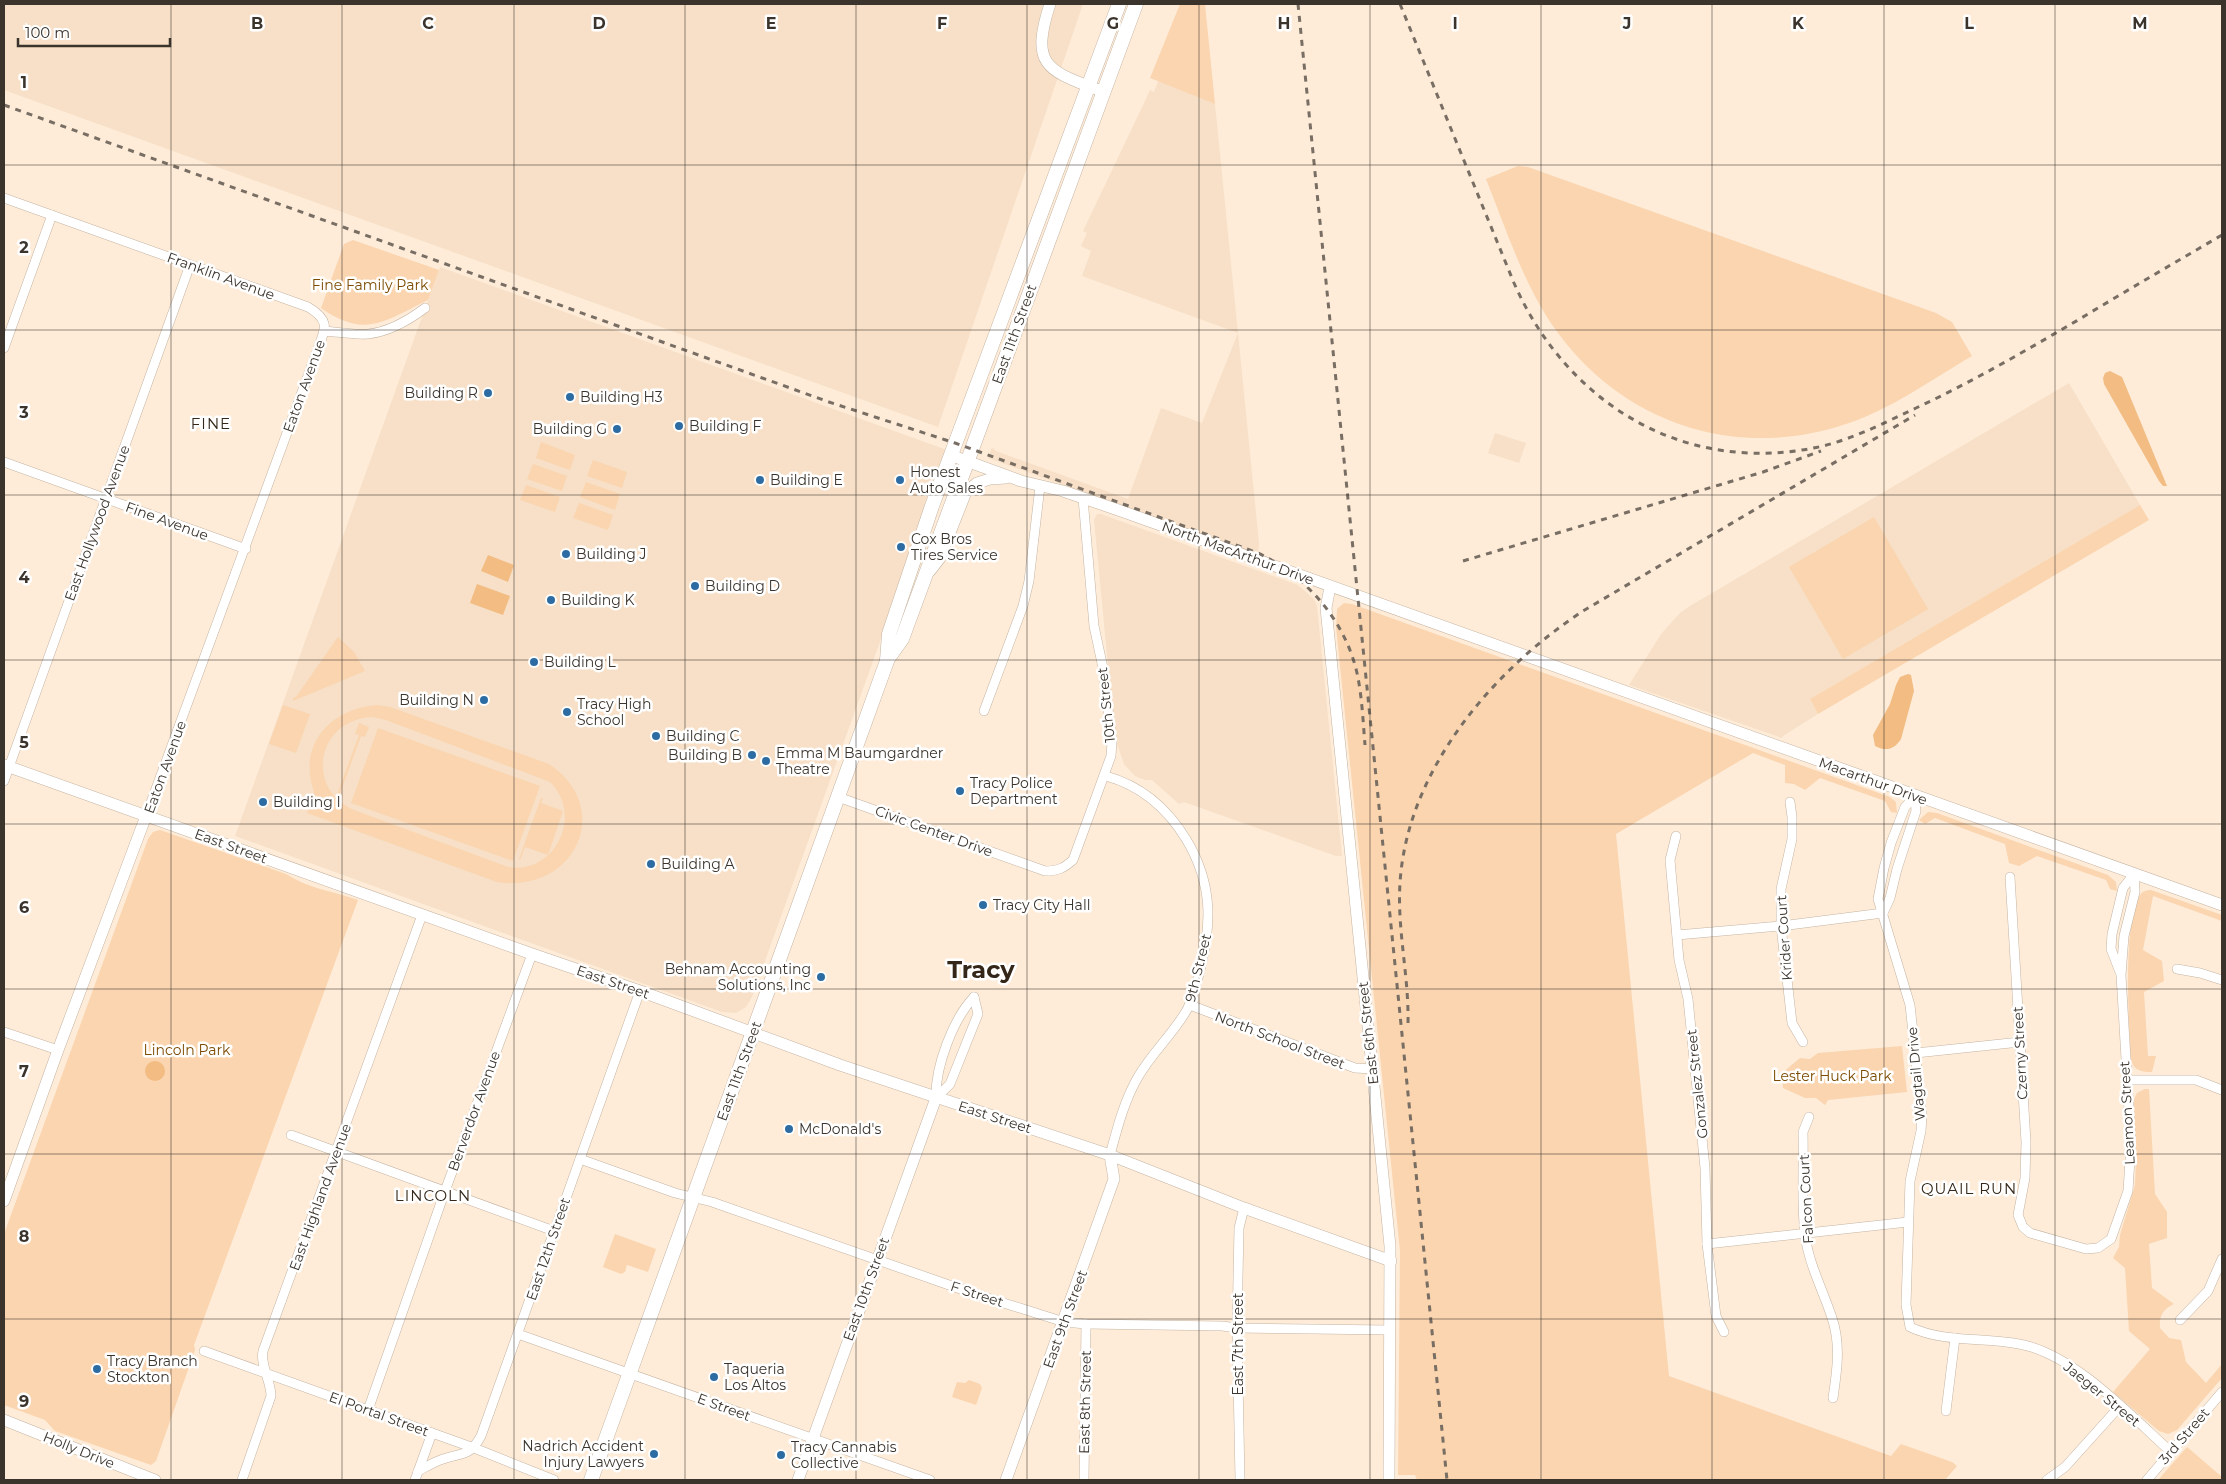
<svg xmlns="http://www.w3.org/2000/svg" width="2226" height="1484" font-family="Montserrat,sans-serif">
  <style>
    .built { fill: #f7e0c7 }
    .green { fill: #fad5af; fill-rule: evenodd }
    .water { fill: #f2bc82 }
    .lines { fill: none; stroke-linecap: round; stroke-linejoin: round }
    .street-casing { stroke: #c5b4a2; stroke-width: 10 }
    .secondary-casing { stroke: #c5b4a2; stroke-width: 12 }
    .primary-casing { stroke: #c5b4a2; stroke-width: 15 }
    .street { stroke: #fff; stroke-width: 9 }
    .secondary { stroke: #fff; stroke-width: 11 }
    .primary { stroke: #fff; stroke-width: 14 }
    .rail { stroke: #796e63; stroke-width: 3; stroke-dasharray: 6 6; stroke-linecap: butt }
    .grid { fill: none; stroke: #3b342d; stroke-width: 1; stroke-opacity: 0.55 }
    .poi-dot { fill: #2d6ca3; stroke: #fff; stroke-width: 2 }
    .labels { text-anchor: middle; stroke-width: 5; stroke-linejoin: round; paint-order: stroke }
    .street-label { font-size: 14px; fill: #3b342d; stroke: #fff }
    .park-label { font-size: 14px; fill: #7c4b00; stroke: #fff }
    .poi-label { font-size: 14px; fill: #3b342d; stroke: #fff; text-anchor: start }
    .neighbourhood-label { font-size: 15px; letter-spacing: 1px; fill: #342719; stroke: #fff }
    .town-label { font-size: 24px; font-weight: bold; fill: #342719; stroke: #fff }
    .grid-label { font-size: 16px; text-anchor: middle; font-weight: bold; fill: #3b342d; stroke: #fff; stroke-width: 5; stroke-linejoin: round; paint-order: stroke }
  </style>
  <rect width="100%" height="100%" fill="#feecd9"/>
  <g class="built">
    <polygon points="4,4 1083,4 938,427 4,90"/>
    <polygon points="1158,81 1215,104 1238,333 1259,543 1258,555 988,458 992,447 996,451 1128,499 1161,408 1202,423 1238,333 1082,276 1091,251 1081,246 1087,233 1083,231 1145,101 1150,90 1154,92"/>
    <polygon points="440,267 947,450 899,589 752,997 746,1007 736,1013 722,1012 235,836"/>
    <polygon points="2069,383 2140,505 1810,699 1818,714 1783,736 1782,738 1629,685 1661,634 1680,613 1690,606"/>
    <polygon points="1495,433 1526,443 1519,463 1488,453"/>
    <polygon points="1097,514 1101,514 1298,585 1314,599 1317,606 1342,856 1336,856 1184,802 1179,804 1152,780 1145,780 1135,776 1124,764 1115,738 1094,520"/>
  </g>
  <g class="green">
    <polygon points="1180,4 1205,4 1215,104 1150,78"/>
    <path d="M1518 166 1528 167 1936 313 1952 322 1972 356C1931 380 1890 410 1846 424 1730 463 1612 419 1547 317 1521 276 1504 224 1486 179Z"/>
    <path d="M353 240 439 270 428 300C385 321 365 339 321 308L344 244Z"/>
    <polygon points="541,442 575,455 570,470 536,458"/>
    <polygon points="593,460 627,472 622,488 587,476"/>
    <polygon points="533,464 567,476 562,491 527,479"/>
    <polygon points="586,482 620,494 615,510 580,497"/>
    <polygon points="526,485 560,497 555,512 520,500"/>
    <polygon points="579,503 613,515 608,530 573,518"/>
    <polygon points="2140,505 2149,520 1818,714 1810,699"/>
    <polygon points="1874,517 1928,609 1843,659 1789,567"/>
    <polygon points="1344,603 1352,604 1890,797 1896,802 1897,813 1891,812 1885,801 1820,778 1805,790 1794,784 1785,783 1785,765 1753,753 1616,834 1669,1376 1891,1456 1901,1444 1952,1462 1957,1466 1945,1480 1417,1480 1415,1475 1398,1475 1400,1251 1336,627 1337,609"/>
    <polygon points="338,637 354,652 365,671 293,701 293,698 296,697"/>
    <polygon points="283,705 310,714 296,753 269,744"/>
    <path d="M378 705 390 707 549 764C615 808 575 894 497 882L307 813 314 792C297 744 331 708 378 705ZM372 717 386 720 550 782C584 815 555 875 508 867L354 810C304 788 317 720 372 717Z"/>
    <polygon points="359,723 369,727 365,737 361,736 339,796 337,795 359,735 355,734"/>
    <polygon points="378,728 540,786 513,861 351,803"/>
    <polygon points="541,798 543,798 541,803 563,811 548,855 525,847 520,860 519,859"/>
    <polygon points="1928,812 1937,813 2108,875 2116,882 2117,891 2110,889 2106,880 2037,856 2019,866 2009,863 2005,844 1935,818 1925,824 1919,820"/>
    <path d="M160 830 286 874C312 890 330 890 358 900L194 1345 195 1350 156 1461 151 1465 55 1431 45 1420 4 1405V1234L148 839 153 832Z"/>
    <path d="M2151 890 2222 915V921L2153 896 2143 950 2162 961 2164 981 2144 992 2148 1056H2156L2152 1072C2142 1072 2135 1071 2131 1061 2129 1030 2122 916 2141 894 2143 891 2147 890 2151 890Z"/>
    <polygon points="1902,1046 1907,1092 1828,1100 1825,1105 1816,1098 1805,1098 1783,1088 1782,1073 1800,1058 1810,1059 1818,1053"/>
    <path d="M2145 1089H2149L2155 1194 2167 1212V1238L2149 1244 2152 1288 2174 1304C2163 1309 2159 1316 2160 1328L2169 1338 2181 1340 2186 1362 2206 1383 2222 1364V1378L2177 1430 2168 1434 2159 1431 2113 1392 2150 1349 2129 1331 2125 1268 2113 1258 2119 1247 2120 1235 2135 1185 2136 1162 2134 1099 2137 1093Z"/>
    <polygon points="615,1234 656,1249 648,1272 627,1265 625,1272 621,1274 603,1267"/>
    <polygon points="969,1380 980,1384 982,1388 976,1405 952,1397 957,1382 965,1383"/>
    <polygon points="2187,1447 2222,1477 2222,1480 2158,1480"/>
  </g>
  <g class="water">
    <polygon points="2110,371 2122,377 2167,486 2163,486 2159,481 2104,384 2103,378 2105,373"/>
    <polygon points="488,555 514,565 508,582 481,571"/>
    <polygon points="477,584 510,596 503,615 470,603"/>
    <path d="M1908 674 1911 675 1914 691 1901 739C1895 749 1886 752 1875 746L1873 735 1890 704 1896 685 1900 677Z"/>
    <circle cx="155" cy="1071" r="10"/>
  </g>
  <g class="lines">
    <g class="street-casing">
      <g id="street">
        <path d="M4 198 308 307C333 322 324 330 316 354L146 816"/>
        <path d="M324 331C338 332 354 335 368 334 388 332 409 320 425 308"/>
        <polyline points="4,348 52,215"/>
        <polyline points="4,462 246,549"/>
        <polyline points="984,711 1023,606 1029,581 1040,486"/>
        <path d="M1106 776C1142 786 1167 808 1186 839 1214 885 1212 928 1198 978 1194 989 1192 1003 1185 1013 1171 1036 1151 1054 1138 1077 1124 1101 1117 1129 1110 1155"/>
        <polyline points="4,781 190,265"/>
        <path d="M1915 796 1905 807 1891 843 1884 868 1878 899 1910 1005 1922 1116 1921 1131 1910 1181 1906 1305 1910 1327C1944 1343 1983 1337 2019 1344 2073 1353 2131 1416 2171 1452"/>
        <path d="M838 797 1045 871C1058 871 1064 868 1073 860L1111 756 1112 742 1103 668 1094 626 1083 498"/>
        <polyline points="1790,802 1792,817 1792,839 1781,889 1781,926 1792,1023 1803,1042"/>
        <polyline points="1676,836 1670,860 1679,960 1688,999 1705,1168 1707,1244 1716,1316 1724,1332"/>
        <polyline points="2010,877 2026,1142 2025,1178 2018,1215 2023,1227 2030,1233 2086,1249 2098,1248 2111,1239 2128,1191 2131,1143 2121,975 2124,936 2135,892 2134,874"/>
        <polyline points="1883,913 1890,898 1897,869 1916,811 1915,796"/>
        <polyline points="1677,935 1781,926 1883,913"/>
        <polyline points="2177,969 2200,973 2222,980"/>
        <polyline points="2120,972 2111,949 2112,934 2123,888 2134,874"/>
        <polyline points="1190,1005 1355,1068 1372,1069"/>
        <polyline points="4,1032 58,1050"/>
        <polyline points="1916,1053 2020,1042"/>
        <polyline points="2127,1080 2196,1080 2222,1090"/>
        <polyline points="936,1098 950,1084 978,1014 974,997"/>
        <path d="M936 1098C935 1067 953 1019 974 997"/>
        <path d="M1809 1117 1803 1132C1804 1165 1801 1201 1805 1235 1809 1265 1823 1290 1832 1318 1841 1344 1837 1371 1833 1398"/>
        <polyline points="291,1135 554,1231"/>
        <polyline points="580,1159 675,1193 712,1202 969,1292 1064,1322 1086,1324 1222,1326 1237,1328 1390,1330"/>
        <polyline points="1707,1244 1908,1222"/>
        <polyline points="2180,1320 2208,1291 2222,1259"/>
        <polyline points="518,1334 930,1480"/>
        <polyline points="204,1351 474,1448 554,1480"/>
        <polyline points="368,1410 445,1191 532,954"/>
        <polyline points="1946,1411 1955,1338"/>
        <path d="M418 1471C426 1467 434 1462 443 1459 464 1452 469 1457 481 1436L640 991"/>
        <path d="M242 1480 271 1396C271 1381 260 1365 263 1351L422 915"/>
        <polyline points="415,1480 432,1433"/>
        <polyline points="1084,1480 1086,1324"/>
        <polyline points="1240,1480 1237,1328 1239,1228 1244,1208"/>
        <polyline points="2047,1480 2065,1467 2120,1406"/>
        <polyline points="2147,1480 2222,1392"/>
      </g>
    </g>
    <g class="secondary-casing">
      <g id="secondary">
        <path d="M1050 4C1029 68 1049 71 1104 92"/>
        <polyline points="950,455 1021,481 1063,491 1124,512 2222,905"/>
        <polyline points="930,571 940,558 966,492 977,483 990,479 1006,478"/>
        <polyline points="1330,587 1326,608 1329,638 1390,1246 1389,1480"/>
        <polyline points="4,765 532,954 640,991 840,1065 1110,1155 1244,1208 1391,1261"/>
        <polyline points="4,1201 58,1050 146,816"/>
        <polyline points="4,1420 155,1480"/>
        <polyline points="798,1480 936,1098"/>
        <polyline points="1006,1480 1114,1179 1110,1155"/>
      </g>
    </g>
    <g class="primary-casing">
      <g id="primary">
        <polyline points="887,660 902,639 1136,4"/>
        <polyline points="591,1480 887,661 889,634 932,506 1119,4"/>
      </g>
    </g>
    <use href="#street" class="street"/>
    <use href="#secondary" class="secondary"/>
    <use href="#primary" class="primary"/>
    <g class="rail">
      <polyline points="1298,4 1447,1480"/>
      <path d="M1400 4 1514 283C1568 406 1688 477 1823 446 1855 438 1886 422 1916 408 1972 382 2025 351 2078 320 2126 291 2174 263 2222 235"/>
      <path d="M4 105 829 402 955 443 1258 553C1306 576 1345 620 1357 673 1362 696 1363 721 1365 745"/>
      <polyline points="1463,561 1763,472 1821,451"/>
      <path d="M1408 1023C1409 976 1397 930 1400 883 1407 770 1493 670 1583 611L1915 415"/>
    </g>
  </g>
  <path class="grid" d="M171 4V1480M342 4V1480M514 4V1480M685 4V1480M856 4V1480M1027 4V1480M1199 4V1480M1370 4V1480M1541 4V1480M1712 4V1480M1884 4V1480M2055 4V1480M4 165H2222M4 330H2222M4 495H2222M4 660H2222M4 824H2222M4 989H2222M4 1154H2222M4 1319H2222"/>
  <g class="poi-dot">
    <circle cx="488" cy="393" r="5"/>
    <circle cx="570" cy="397" r="5"/>
    <circle cx="679" cy="426" r="5"/>
    <circle cx="617" cy="429" r="5"/>
    <circle cx="760" cy="480" r="5"/>
    <circle cx="900" cy="480" r="5"/>
    <circle cx="901" cy="547" r="5"/>
    <circle cx="566" cy="554" r="5"/>
    <circle cx="695" cy="586" r="5"/>
    <circle cx="551" cy="600" r="5"/>
    <circle cx="534" cy="662" r="5"/>
    <circle cx="484" cy="700" r="5"/>
    <circle cx="567" cy="712" r="5"/>
    <circle cx="656" cy="736" r="5"/>
    <circle cx="752" cy="755" r="5"/>
    <circle cx="766" cy="761" r="5"/>
    <circle cx="960" cy="791" r="5"/>
    <circle cx="263" cy="802" r="5"/>
    <circle cx="651" cy="864" r="5"/>
    <circle cx="983" cy="905" r="5"/>
    <circle cx="821" cy="977" r="5"/>
    <circle cx="789" cy="1129" r="5"/>
    <circle cx="97" cy="1369" r="5"/>
    <circle cx="714" cy="1377" r="5"/>
    <circle cx="654" cy="1454" r="5"/>
    <circle cx="781" cy="1455" r="5"/>
  </g>
  <g class="labels">
    <g class="street-label">
      <text transform="translate(221 276) rotate(20)" y="5">Franklin Avenue</text>
      <text transform="translate(1014 334) rotate(-70)" y="5">East 11th Street</text>
      <text transform="translate(304 386) rotate(-70)" y="5">Eaton Avenue</text>
      <text transform="translate(167 521) rotate(20)" y="5">Fine Avenue</text>
      <text transform="translate(97 523) rotate(-70)" y="5">East Hollywood Avenue</text>
      <text transform="translate(1238 553) rotate(20)" y="5">North MacArthur Drive</text>
      <text transform="translate(1106 705) rotate(-96)" y="5">10th Street</text>
      <text transform="translate(165 767) rotate(-70)" y="5">Eaton Avenue</text>
      <text transform="translate(1873 781) rotate(20)" y="5">Macarthur Drive</text>
      <text transform="translate(934 831) rotate(20)" y="5">Civic Center Drive</text>
      <text transform="translate(231 846) rotate(20)" y="5">East Street</text>
      <text transform="translate(1784 938) rotate(-94)" y="5">Krider Court</text>
      <text transform="translate(1198 968) rotate(-76)" y="5">9th Street</text>
      <text transform="translate(613 982) rotate(19)" y="5">East Street</text>
      <text transform="translate(1368 1033) rotate(-96)" y="5">East 6th Street</text>
      <text transform="translate(1280 1040) rotate(21)" y="5">North School Street</text>
      <text transform="translate(2020 1053) rotate(-93)" y="5">Czerny Street</text>
      <text transform="translate(739 1071) rotate(-70)" y="5">East 11th Street</text>
      <text transform="translate(1916 1074) rotate(-95)" y="5">Wagtail Drive</text>
      <text transform="translate(1697 1084) rotate(-96)" y="5">Gonzalez Street</text>
      <text transform="translate(474 1111) rotate(-70)" y="5">Berverdor Avenue</text>
      <text transform="translate(2127 1113) rotate(-93)" y="5">Leamon Street</text>
      <text transform="translate(995 1117) rotate(18)" y="5">East Street</text>
      <text transform="translate(320 1197) rotate(-70)" y="5">East Highland Avenue</text>
      <text transform="translate(1806 1199) rotate(-93)" y="5">Falcon Court</text>
      <text transform="translate(548 1249) rotate(-71)" y="5">East 12th Street</text>
      <text transform="translate(866 1289) rotate(-70)" y="5">East 10th Street</text>
      <text transform="translate(977 1294) rotate(18)" y="5">F Street</text>
      <text transform="translate(1065 1319) rotate(-70)" y="5">East 9th Street</text>
      <text transform="translate(1238 1344) rotate(-90)" y="5">East 7th Street</text>
      <text transform="translate(2102 1394) rotate(39)" y="5">Jaeger Street</text>
      <text transform="translate(1085 1402) rotate(-89)" y="5">East 8th Street</text>
      <text transform="translate(724 1407) rotate(20)" y="5">E Street</text>
      <text transform="translate(379 1414) rotate(20)" y="5">El Portal Street</text>
      <text transform="translate(2184 1436) rotate(-49)" y="5">3rd Street</text>
      <text transform="translate(79 1450) rotate(22)" y="5">Holly Drive</text>
    </g>
    <g class="park-label">
      <text x="370" y="290">Fine Family Park</text>
      <text x="187" y="1055">Lincoln Park</text>
      <text x="1832" y="1081">Lester Huck Park</text>
    </g>
    <g class="poi-label">
      <text x="478" y="398" text-anchor="end">Building R</text>
      <text x="580" y="402">Building H3</text>
      <text x="689" y="431">Building F</text>
      <text x="607" y="434" text-anchor="end">Building G</text>
      <text x="910" y="477">Honest<tspan x="910" dy="16">Auto Sales</tspan></text>
      <text x="770" y="485">Building E</text>
      <text x="911" y="544">Cox Bros<tspan x="911" dy="16">Tires Service</tspan></text>
      <text x="576" y="559">Building J</text>
      <text x="705" y="591">Building D</text>
      <text x="561" y="605">Building K</text>
      <text x="544" y="667">Building L</text>
      <text x="474" y="705" text-anchor="end">Building N</text>
      <text x="577" y="709">Tracy High<tspan x="577" dy="16">School</tspan></text>
      <text x="666" y="741">Building C</text>
      <text x="776" y="758">Emma M Baumgardner<tspan x="776" dy="16">Theatre</tspan></text>
      <text x="742" y="760" text-anchor="end">Building B</text>
      <text x="970" y="788">Tracy Police<tspan x="970" dy="16">Department</tspan></text>
      <text x="273" y="807">Building I</text>
      <text x="661" y="869">Building A</text>
      <text x="993" y="910">Tracy City Hall</text>
      <text x="811" y="974" text-anchor="end">Behnam Accounting<tspan x="811" dy="16">Solutions, Inc</tspan></text>
      <text x="799" y="1134">McDonald's</text>
      <text x="107" y="1366">Tracy Branch<tspan x="107" dy="16">Stockton</tspan></text>
      <text x="724" y="1374">Taqueria<tspan x="724" dy="16">Los Altos</tspan></text>
      <text x="644" y="1451" text-anchor="end">Nadrich Accident<tspan x="644" dy="16">Injury Lawyers</tspan></text>
      <text x="791" y="1452">Tracy Cannabis<tspan x="791" dy="16">Collective</tspan></text>
    </g>
    <g class="neighbourhood-label">
      <text x="211" y="429">FINE</text>
      <text x="1969" y="1194">QUAIL RUN</text>
      <text x="433" y="1201">LINCOLN</text>
    </g>
    <g class="town-label">
      <text x="981" y="978">Tracy</text>
    </g>
  </g>
  <g class="grid-label">
    <text x="257" y="29">B</text>
    <text x="428" y="29">C</text>
    <text x="599" y="29">D</text>
    <text x="771" y="29">E</text>
    <text x="942" y="29">F</text>
    <text x="1113" y="29">G</text>
    <text x="1284" y="29">H</text>
    <text x="1455" y="29">I</text>
    <text x="1627" y="29">J</text>
    <text x="1798" y="29">K</text>
    <text x="1969" y="29">L</text>
    <text x="2140" y="29">M</text>
    <text x="24" y="88">1</text>
    <text x="24" y="253">2</text>
    <text x="24" y="418">3</text>
    <text x="24" y="583">4</text>
    <text x="24" y="748">5</text>
    <text x="24" y="913">6</text>
    <text x="24" y="1077">7</text>
    <text x="24" y="1242">8</text>
    <text x="24" y="1407">9</text>
  </g>
  <rect width="2226" height="1484" fill="none" stroke="#3b342d" stroke-width="10"/>
  <path d="M18 38v8h152v-8" fill="none" stroke="#3b342d" stroke-width="2.5"/>
  <text x="25" y="38" font-size="15" fill="#3b342d" stroke="#ffffff" stroke-width="4" paint-order="stroke">100 m</text>
</svg>
